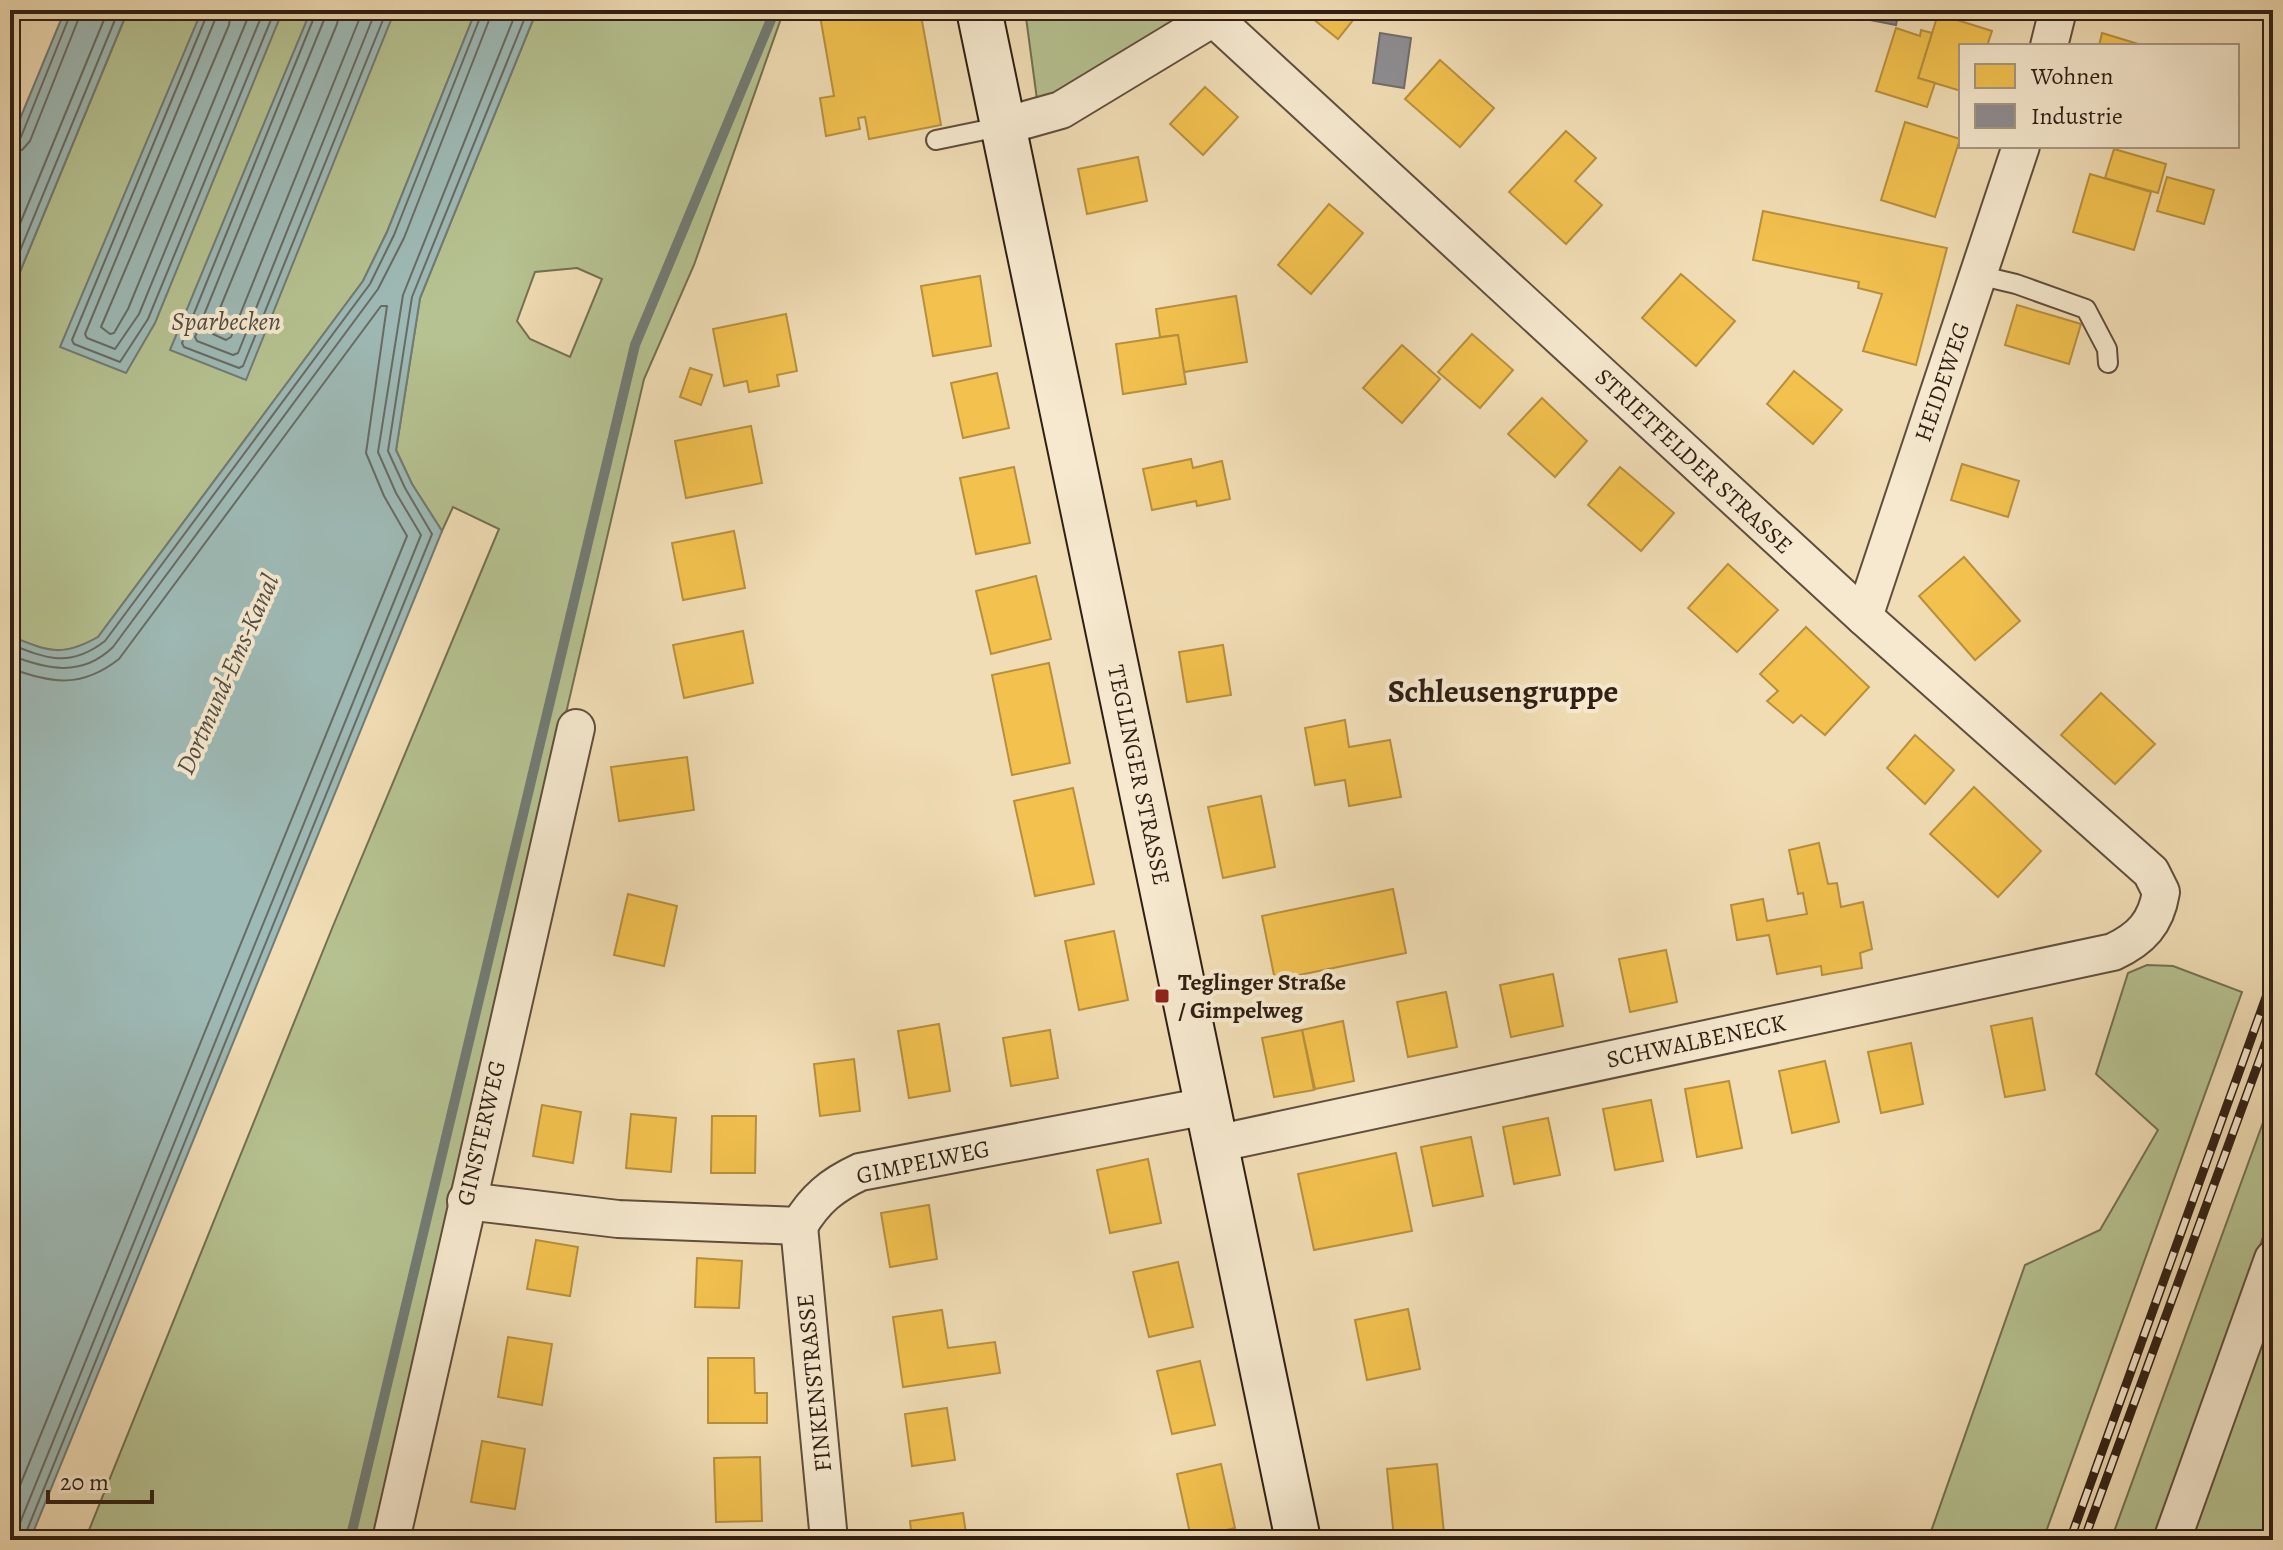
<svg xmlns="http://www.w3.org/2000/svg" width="2283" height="1550" font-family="Alegreya,serif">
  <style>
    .green { fill: #b6c291; stroke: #737052; stroke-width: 2; fill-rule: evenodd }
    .water { fill: #9ebab6; stroke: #727c75; stroke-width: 2 }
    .homes { fill: #f2c14e; stroke: #b8903d; stroke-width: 2 }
    .industry { fill: #8d8d92; stroke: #716c6c; stroke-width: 2 }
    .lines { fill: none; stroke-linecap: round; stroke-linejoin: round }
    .shore { stroke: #676c65; stroke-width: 2 }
    .stream { stroke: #727c75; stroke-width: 10 }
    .lane-casing { stroke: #604e3c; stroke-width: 22 }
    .street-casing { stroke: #604e3c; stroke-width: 40 }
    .secondary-casing { stroke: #301f14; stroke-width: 48 }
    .lane { stroke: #f6e9cf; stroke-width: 18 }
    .street { stroke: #f6e9cf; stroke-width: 36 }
    .secondary { stroke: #f6e9cf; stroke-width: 44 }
    .rail-casing { stroke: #301f14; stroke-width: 9 }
    .rail { stroke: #f6e9cf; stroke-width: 6; stroke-dasharray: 18; stroke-linecap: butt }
    .poi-dot { fill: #8f2418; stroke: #f6e9cf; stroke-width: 3 }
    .labels { text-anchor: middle; stroke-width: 8; stroke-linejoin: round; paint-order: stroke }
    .street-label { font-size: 24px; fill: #301f14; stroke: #f6e9cf }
    .poi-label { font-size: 24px; font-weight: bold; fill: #301f14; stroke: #f6e9cf; text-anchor: start }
    .water-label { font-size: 26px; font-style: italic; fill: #514e45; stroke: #f6e9cf }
    .district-label { font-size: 32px; font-weight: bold; fill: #301f14; stroke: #f6e9cf }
  </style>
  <rect width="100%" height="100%" fill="#f1ddb5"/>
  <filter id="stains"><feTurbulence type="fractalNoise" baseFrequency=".0025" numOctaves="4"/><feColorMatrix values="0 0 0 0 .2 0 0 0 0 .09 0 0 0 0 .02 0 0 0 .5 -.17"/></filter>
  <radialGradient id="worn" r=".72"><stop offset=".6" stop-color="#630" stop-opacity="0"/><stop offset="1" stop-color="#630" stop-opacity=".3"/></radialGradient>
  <g class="green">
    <path d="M128 10H476L387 232 363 281 98 637C61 658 48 651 10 636V296Z"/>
    <path d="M537 10H784L694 265 644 379 373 1540H85L333 926 499 529 453 507 442 531 412 484 396 450 420 298ZM577 268 602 279 570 357 530 339 517 321 535 272Z"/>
    <polygon points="1025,10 1185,10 1182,17 1038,107"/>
    <polygon points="2147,965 2173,966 2242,992 2043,1540 1928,1540 2025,1265 2100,1230 2158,1130 2096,1074 2128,973"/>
    <polygon points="2273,1095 2273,1209 2155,1540 2111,1540"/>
    <polygon points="2273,1306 2273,1540 2189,1540"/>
  </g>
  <g class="water">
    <polygon points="65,10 128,10 10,296 10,143"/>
    <polygon points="202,10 283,10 155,323 126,373 60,347"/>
    <polygon points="311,10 395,10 246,380 170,350"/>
    <path d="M476 10H537L420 298 396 450 412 484 442 531 30 1540H10V636C48 651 61 658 98 637L363 281 387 232Z"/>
  </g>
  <g class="homes">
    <polygon points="819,10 920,10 941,125 869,139 865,117 858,118 860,129 826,136 820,98 834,96"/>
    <polygon points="1302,10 1361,10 1338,39"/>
    <polygon points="1938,14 1992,31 1987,46 1961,46 1961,91 1918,78"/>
    <polygon points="1896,28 1920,36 1921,30 1932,33 1918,78 1935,83 1927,107 1876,91"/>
    <polygon points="2102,33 2145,46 2099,46"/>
    <polygon points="1440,60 1494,108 1460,147 1405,99"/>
    <polygon points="1205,87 1238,117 1203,155 1170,124"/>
    <polygon points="1905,122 1960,139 1935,217 1881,200"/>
    <polygon points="1566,131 1596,158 1575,181 1602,205 1566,244 1509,192"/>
    <polygon points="2114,149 2166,164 2158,193 2105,178"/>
    <polygon points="1138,157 1147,201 1087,214 1078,169"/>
    <polygon points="2090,174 2151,192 2134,250 2073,232"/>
    <polygon points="2167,177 2214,190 2204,224 2157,211"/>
    <polygon points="1329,204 1363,233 1311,294 1278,265"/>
    <polygon points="1763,211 1947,248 1916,365 1863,351 1882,294 1858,288 1859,282 1753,260"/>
    <polygon points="1681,274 1735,321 1696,366 1642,318"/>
    <polygon points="980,276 991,346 933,356 921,286"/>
    <polygon points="1236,296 1247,362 1184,372 1178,335 1160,337 1156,309"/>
    <polygon points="2017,305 2081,324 2069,364 2005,345"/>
    <polygon points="786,314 797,371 777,375 779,386 749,392 747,381 724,386 713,329"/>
    <polygon points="1472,334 1513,370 1480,408 1438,372"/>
    <polygon points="1178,335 1186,384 1123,394 1116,344"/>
    <polygon points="1402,345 1440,379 1402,423 1363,388"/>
    <polygon points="690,368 712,375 701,405 680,397"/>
    <polygon points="1794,371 1842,410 1813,444 1767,404"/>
    <polygon points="997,373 1009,428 963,438 951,383"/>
    <polygon points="1542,398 1587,441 1555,477 1508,434"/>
    <polygon points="751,426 762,483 686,498 675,441"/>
    <polygon points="1191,459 1193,468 1222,461 1230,499 1197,506 1196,501 1152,510 1143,469"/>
    <polygon points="1962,464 2019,481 2008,517 1951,500"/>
    <polygon points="1014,467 1030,543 976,554 960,478"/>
    <polygon points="1620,467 1674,513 1641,551 1588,505"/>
    <polygon points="734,531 745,588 683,600 672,543"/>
    <polygon points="1964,557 2020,621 1975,660 1919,596"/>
    <polygon points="1728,564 1778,610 1737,652 1688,608"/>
    <polygon points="1036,576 1051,639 991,654 976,591"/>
    <polygon points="1806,627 1869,687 1825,735 1801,715 1793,723 1767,701 1778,691 1760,674"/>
    <polygon points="743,631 753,683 684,698 673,645"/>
    <polygon points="1223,645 1231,695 1187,702 1179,652"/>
    <polygon points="1049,663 1070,763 1012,775 992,675"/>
    <polygon points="2101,693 2155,744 2115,784 2061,735"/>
    <polygon points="1345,720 1349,747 1390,740 1401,797 1349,806 1345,780 1315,785 1305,728"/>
    <polygon points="1915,735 1954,770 1925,804 1887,768"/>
    <polygon points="687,757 694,810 619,821 611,767"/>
    <polygon points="1974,787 2041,851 1998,897 1930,834"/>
    <polygon points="1073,788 1094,884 1035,896 1014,801"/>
    <polygon points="1261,796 1275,867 1223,878 1208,807"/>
    <polygon points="1819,843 1828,884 1837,883 1841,907 1863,902 1872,949 1860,953 1862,968 1822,975 1821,966 1777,974 1769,935 1737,940 1731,905 1763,899 1767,921 1807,914 1803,893 1798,894 1789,850"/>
    <polygon points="1393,889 1406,953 1275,980 1262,916"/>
    <polygon points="628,894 677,906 664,966 614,955"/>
    <polygon points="1114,931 1128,1000 1079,1010 1065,941"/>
    <polygon points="1666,950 1677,1002 1630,1012 1619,959"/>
    <polygon points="1553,974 1563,1026 1511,1037 1500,985"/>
    <polygon points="1446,992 1457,1047 1408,1057 1397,1002"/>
    <polygon points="2032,1018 2045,1090 2005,1097 1991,1026"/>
    <polygon points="1343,1021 1354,1081 1315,1089 1302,1030"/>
    <polygon points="939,1024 950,1091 909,1098 898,1031"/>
    <polygon points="1050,1030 1058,1078 1011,1086 1003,1038"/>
    <polygon points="1302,1030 1314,1090 1274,1097 1262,1038"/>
    <polygon points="1911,1043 1923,1104 1881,1113 1868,1052"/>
    <polygon points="854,1059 860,1111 820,1116 814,1064"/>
    <polygon points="1825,1061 1839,1122 1792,1133 1779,1071"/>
    <polygon points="1729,1081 1742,1148 1697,1157 1685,1089"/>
    <polygon points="1651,1100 1663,1161 1615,1170 1603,1109"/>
    <polygon points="542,1105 581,1112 573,1163 533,1156"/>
    <polygon points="631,1114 676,1118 671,1172 626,1168"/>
    <polygon points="712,1116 756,1116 755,1173 711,1173"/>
    <polygon points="1548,1118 1560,1175 1514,1184 1503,1127"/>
    <polygon points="1471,1137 1483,1196 1433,1206 1421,1147"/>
    <polygon points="1396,1153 1412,1231 1314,1250 1298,1174"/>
    <polygon points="1148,1159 1161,1223 1110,1233 1097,1170"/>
    <polygon points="929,1205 937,1259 890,1267 881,1213"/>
    <polygon points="536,1240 578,1247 570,1296 527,1289"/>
    <polygon points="697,1258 742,1261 739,1308 695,1307"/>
    <polygon points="1178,1262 1193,1327 1149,1337 1133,1272"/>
    <polygon points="1408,1309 1420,1369 1367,1380 1355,1320"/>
    <polygon points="942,1310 948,1348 995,1342 1000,1373 903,1387 893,1317"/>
    <polygon points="508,1337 552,1344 542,1405 498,1397"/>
    <polygon points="708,1358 754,1358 755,1393 767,1393 767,1423 708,1423"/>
    <polygon points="1200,1361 1215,1425 1172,1434 1157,1371"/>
    <polygon points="947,1408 955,1460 912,1466 905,1414"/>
    <polygon points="482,1441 525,1449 515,1509 471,1502"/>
    <polygon points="760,1457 762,1521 716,1522 714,1458"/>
    <polygon points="1221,1464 1235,1528 1191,1538 1177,1474"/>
    <polygon points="1437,1464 1444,1533 1394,1538 1387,1469"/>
    <polygon points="963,1513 967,1540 912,1540 910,1521"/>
    <polygon points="461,1534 497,1540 460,1540"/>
  </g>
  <g class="industry">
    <polygon points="1867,10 1899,10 1896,25 1865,19"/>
    <polygon points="1380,33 1411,38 1404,88 1373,83"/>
  </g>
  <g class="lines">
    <g class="shore">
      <polyline points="209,10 72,340 74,344 120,362 148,319 275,10"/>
      <polyline points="219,10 85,334 87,338 115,349 139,314 264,10"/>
      <polyline points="231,10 229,25 101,327 110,334 114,333 128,309 251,10"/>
      <polyline points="317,10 182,343 184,347 239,368 243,366 387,10"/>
      <polyline points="328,10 195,337 197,341 233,355 238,353 376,10"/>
      <polyline points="340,10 337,24 211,330 213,334 226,340 231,337 363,10"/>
      <polyline points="10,142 21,137 72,10"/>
      <polyline points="10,152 22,150 30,141 82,10"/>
      <polyline points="10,248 108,10"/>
      <polyline points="10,275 119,10"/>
      <path d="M10 644C47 659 70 668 105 641L370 284 394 235 483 10"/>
      <path d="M10 655C46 669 81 678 113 647L378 289 404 238 493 10"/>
      <path d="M10 668C52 684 82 688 119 659L381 306H387L366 453 384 496 407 536 10 1510"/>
      <polyline points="13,1540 421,535 396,493 378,452 403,295 517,10"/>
      <polyline points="23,1540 432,534 405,488 388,451 412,297 528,10"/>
    </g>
    <polyline class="stream" points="350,1540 635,345 775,10"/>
    <g class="lane-casing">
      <g id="lane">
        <polyline points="936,140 1004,126"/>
        <polyline points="1978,275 2016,284 2086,309 2107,349 2108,363"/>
      </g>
    </g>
    <g class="street-casing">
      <g id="street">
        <path d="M1205 10 1864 617 2151 872 2161 892C2156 923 2141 939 2113 952L1215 1144"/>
        <polyline points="2049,46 2058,10"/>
        <polyline points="1004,126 1061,110 1213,18"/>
        <polyline points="1864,617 2021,146"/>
        <polyline points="466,1201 618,1219 799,1226"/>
        <path d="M799 1226C815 1199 832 1185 860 1172L1207 1106"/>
        <polyline points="799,1226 829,1540"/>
        <polyline points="391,1540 576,728"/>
        <polyline points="2172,1540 2273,1259"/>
      </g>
    </g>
    <g class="secondary-casing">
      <polyline id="secondary" points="979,10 1298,1540"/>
    </g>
    <use href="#lane" class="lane"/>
    <use href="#street" class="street"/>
    <use href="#secondary" class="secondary"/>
    <g class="rail-casing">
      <g id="rail">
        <polyline points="2070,1540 2273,978"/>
        <polyline points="2084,1540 2273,1023"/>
      </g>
    </g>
    <use href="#rail" class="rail"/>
  </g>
  <rect class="poi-dot" x="1154" y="988" width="16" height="16" rx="4"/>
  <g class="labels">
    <g class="street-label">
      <text transform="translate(1942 382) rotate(-71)" y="8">HEIDEWEG</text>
      <text transform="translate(1694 461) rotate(43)" y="8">STRIETFELDER STRASSE</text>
      <text transform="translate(1139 775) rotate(78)" y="8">TEGLINGER STRASSE</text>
      <text transform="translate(1696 1041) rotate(-12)" y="8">SCHWALBENECK</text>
      <text transform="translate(481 1133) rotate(-77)" y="8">GINSTERWEG</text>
      <text transform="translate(923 1162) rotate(-12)" y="8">GIMPELWEG</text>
      <text transform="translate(814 1383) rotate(-96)" y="8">FINKENSTRASSE</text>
    </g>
    <g class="poi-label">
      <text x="1178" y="990">Teglinger Straße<tspan x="1178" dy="28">/ Gimpelweg</tspan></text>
    </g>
    <g class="water-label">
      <text x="226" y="330">Sparbecken</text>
      <text transform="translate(227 674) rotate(-66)" y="9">Dortmund-Ems-Kanal</text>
    </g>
    <g class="district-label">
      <text x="1503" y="702">Schleusengruppe</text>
    </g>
  </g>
  <rect width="2283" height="1550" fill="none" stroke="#f1ddb5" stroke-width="40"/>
  <rect x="12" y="12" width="2259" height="1526" fill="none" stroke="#301f14" stroke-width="4"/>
  <rect x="20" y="20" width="2243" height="1510" fill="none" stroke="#301f14" stroke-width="2"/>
  <rect x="1959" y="44" width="280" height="104" fill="#f6e9cf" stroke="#a79884" stroke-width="2"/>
  <rect x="1975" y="64" width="40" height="24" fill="#f2c14e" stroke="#a79884" stroke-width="2"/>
  <text x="2031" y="84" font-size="24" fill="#301f14">Wohnen</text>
  <rect x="1975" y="104" width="40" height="24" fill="#8d8d92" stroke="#a79884" stroke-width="2"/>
  <text x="2031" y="124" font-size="24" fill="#301f14">Industrie</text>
  <path d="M48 1490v12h104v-12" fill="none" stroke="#301f14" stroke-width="4"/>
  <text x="60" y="1490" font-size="24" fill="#301f14" stroke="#f6e9cf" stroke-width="6" paint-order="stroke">20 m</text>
  <rect width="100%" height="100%" filter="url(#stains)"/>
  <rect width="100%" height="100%" fill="url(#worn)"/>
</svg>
